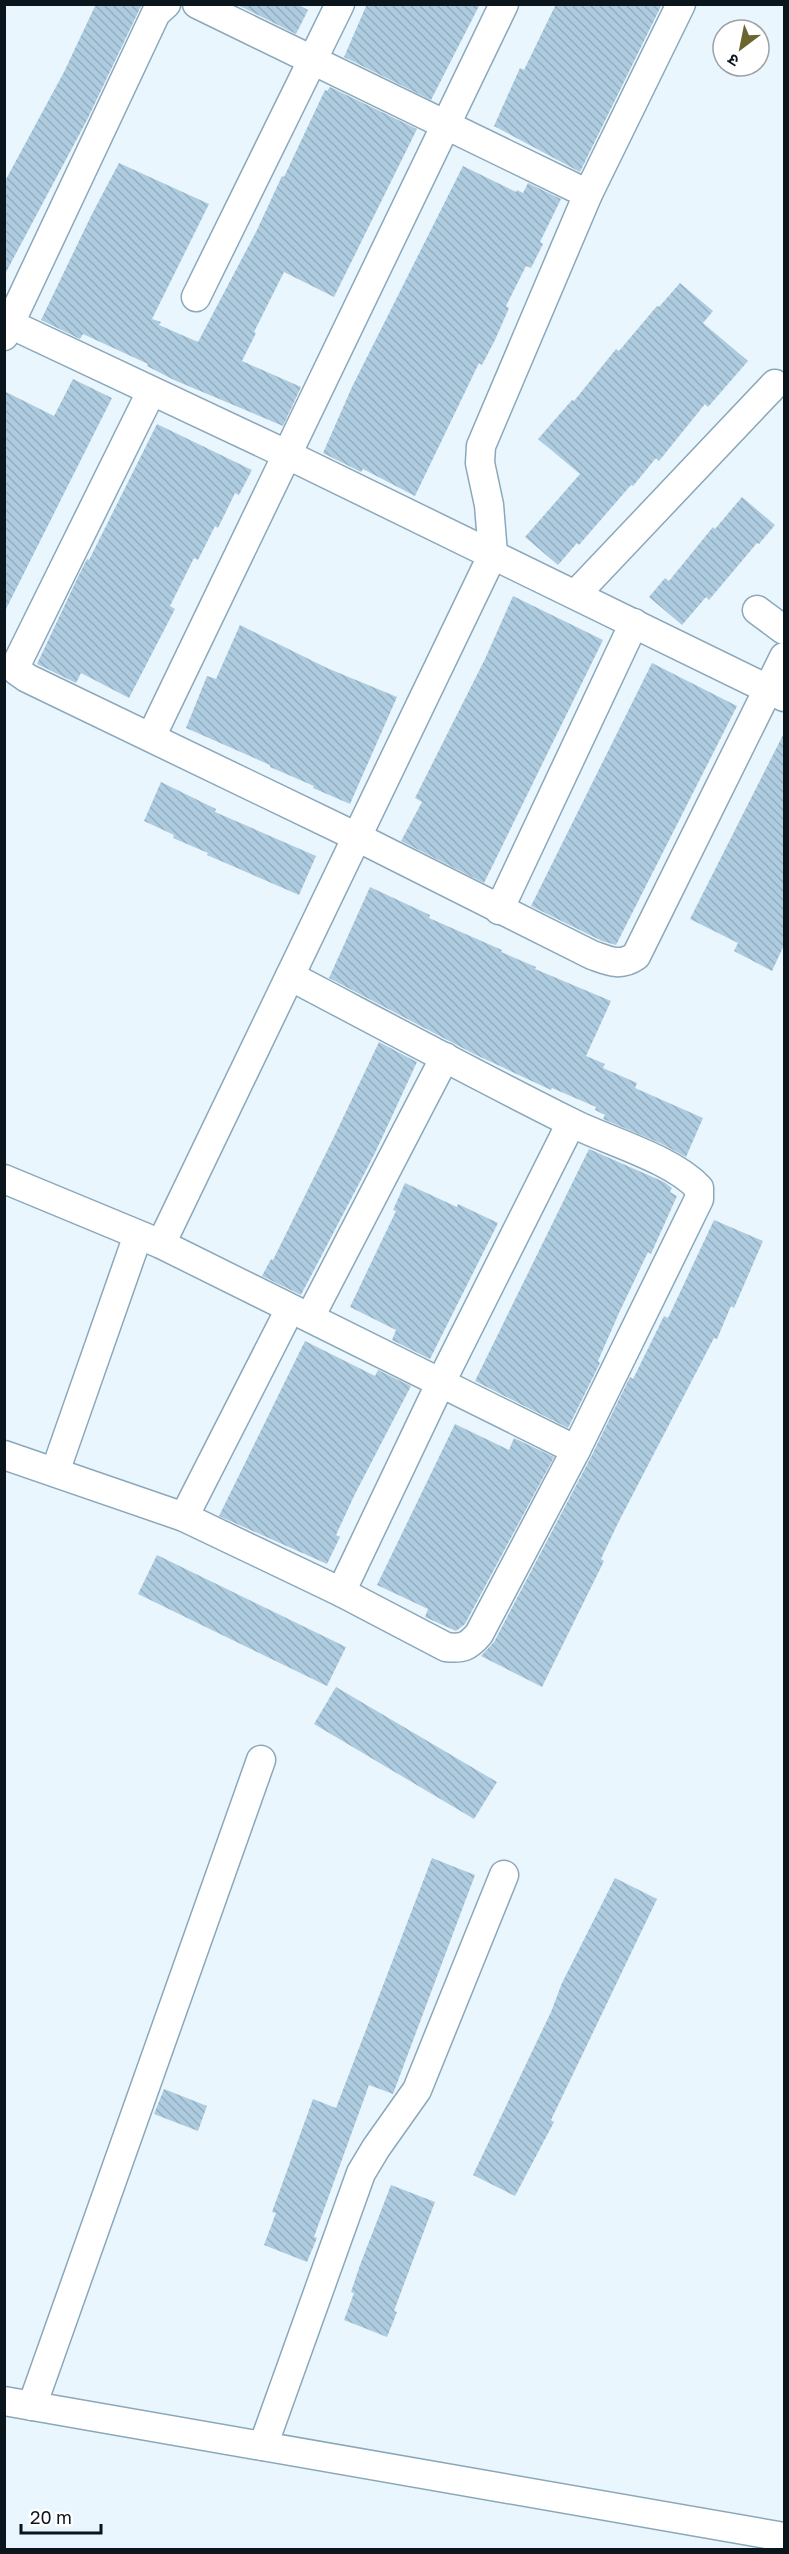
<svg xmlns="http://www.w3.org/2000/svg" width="789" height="2554" font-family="'Golos Text','Noto Sans Devanagari',sans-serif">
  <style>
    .building { fill: url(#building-back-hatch) }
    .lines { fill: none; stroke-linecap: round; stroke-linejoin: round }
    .minor-casing { stroke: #8aa8ba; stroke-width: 31 }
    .minor { stroke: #fff; stroke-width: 28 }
  </style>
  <defs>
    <pattern id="building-back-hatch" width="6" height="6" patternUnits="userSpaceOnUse" patternTransform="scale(1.5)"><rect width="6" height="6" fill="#aeccdf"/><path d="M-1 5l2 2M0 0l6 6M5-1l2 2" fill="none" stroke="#94aebf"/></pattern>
  </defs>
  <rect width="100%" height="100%" fill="#eaf6fe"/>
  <g class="building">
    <polygon points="96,4 142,4 87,120 4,276 4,183 64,72"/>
    <polygon points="236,4 297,4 308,10 296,34"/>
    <polygon points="367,4 480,4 431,100 344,57"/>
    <polygon points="556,4 662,4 580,172 494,126 520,68 524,70"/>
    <polygon points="330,87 417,129 334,297 284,272 254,332 256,333 242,361 301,387 283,426 174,380 147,366 148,364 83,334 80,339 41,320 92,214 119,163 209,204 152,319 161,322 159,325 198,342 257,230 282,176 284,177 325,90 327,91"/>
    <polygon points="463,166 516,192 517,190 523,193 528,183 561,199 540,242 543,244 531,268 526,266 506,306 509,308 495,340 482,365 479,363 415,496 363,469 361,472 323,453 352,387"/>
    <polygon points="680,283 713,311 703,323 748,361 708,407 705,404 659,461 656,458 633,486 631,485 579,545 577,543 558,565 525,537 580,474 538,439 572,400 574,401 616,349 619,351 657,306 659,307"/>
    <polygon points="73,379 112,398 4,613 4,391 54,416"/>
    <polygon points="157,424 252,470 239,495 235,493 218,528 215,526 198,560 194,558 170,606 175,609 129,698 81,673 76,683 37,664 78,577 87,559 89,560"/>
    <polygon points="742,497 775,525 759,544 757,543 709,600 706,597 682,625 649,597 665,578 669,581 713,527 715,529"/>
    <polygon points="513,596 603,640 484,883 401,841 422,802 415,798 485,659"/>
    <polygon points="240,625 327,668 397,697 350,804 313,788 314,786 270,767 270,765 186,728 207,676 216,679"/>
    <polygon points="652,663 737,706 616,945 602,941 531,906"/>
    <polygon points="784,733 784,945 772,971 734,951 738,943 690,919"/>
    <polygon points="161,782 216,809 215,812 316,856 299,895 207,855 208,853 173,838 174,835 144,821"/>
    <polygon points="370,887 430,915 429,918 502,950 501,952 536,967 535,969 611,1001 586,1056 605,1064 603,1068 637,1083 635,1088 703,1118 686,1157 662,1144 603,1119 605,1115 595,1110 596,1107 552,1088 551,1090 474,1054 329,978"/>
    <polygon points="379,1042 417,1062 375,1153 301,1295 262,1276 271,1259 273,1260 334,1137"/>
    <polygon points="589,1149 664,1182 672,1188 670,1192 677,1196 651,1254 648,1252 619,1313 598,1361 600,1363 568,1428 475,1381"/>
    <polygon points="405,1183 457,1207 458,1204 498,1223 430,1359 392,1340 396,1330 350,1307 396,1211 393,1210"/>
    <polygon points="714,1220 763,1241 734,1308 731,1306 717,1339 714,1338 618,1523 601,1559 604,1561 542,1687 481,1656 494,1642 591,1457 630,1377 633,1379 664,1316 668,1318"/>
    <polygon points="305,1341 375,1376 378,1370 411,1386 355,1494 336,1535 340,1537 327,1564 219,1516"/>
    <polygon points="455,1424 509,1450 514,1438 554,1457 465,1624 456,1631 425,1617 428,1609 377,1585"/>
    <polygon points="157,1555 346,1647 327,1686 138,1594"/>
    <polygon points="336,1687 497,1782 474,1819 314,1724"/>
    <polygon points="432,1858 475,1875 393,2094 369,2085 314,2237 317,2238 307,2262 264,2245 276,2213 272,2212 313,2099 336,2108"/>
    <polygon points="615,1878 657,1899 551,2120 554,2122 515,2196 473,2175 551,2012 562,1983"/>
    <polygon points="164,2089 207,2106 198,2131 154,2114"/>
    <polygon points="391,2185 435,2202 404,2284 394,2311 397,2312 387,2337 344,2320 354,2293 351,2292 360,2265"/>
  </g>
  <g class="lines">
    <g class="minor-casing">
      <g id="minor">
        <polyline points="197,4 588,194"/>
        <polyline points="196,297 340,4"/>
        <polyline points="10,324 286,454 784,697"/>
        <polyline points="4,336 156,13 166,4"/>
        <path d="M151 392 19 659 17 671 27 678 357 837 592 955C609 961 620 967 636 956L784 657"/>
        <polyline points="576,594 775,384"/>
        <polyline points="757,610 784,630"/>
        <polyline points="151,737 504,4"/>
        <polyline points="499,910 634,623"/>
        <polyline points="4,1179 161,1244 576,1450"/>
        <polyline points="161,1244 493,554 489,505 480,463 481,446 588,194 681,4"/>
        <polyline points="310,1317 445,1057"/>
        <path d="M4 1455 184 1517 341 1592 446 1647C462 1649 468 1647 479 1634L576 1450 699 1199V1188C671 1158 607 1141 570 1122 476 1075 383 1025 290 976"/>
        <polyline points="55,1472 138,1235"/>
        <polyline points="184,1517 290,1309"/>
        <polyline points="341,1592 440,1384 571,1123"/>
        <polyline points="4,2401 784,2537"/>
        <polyline points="32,2406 261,1760"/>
        <polyline points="263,2446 361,2173 376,2148 417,2090 504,1875"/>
      </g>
    </g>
    <use href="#minor" class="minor"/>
  </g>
  <rect width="789" height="2554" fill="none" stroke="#0a151c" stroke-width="12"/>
  <g transform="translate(741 48) rotate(212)"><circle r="28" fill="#ffffff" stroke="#9da1a4" stroke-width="1.5"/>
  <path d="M0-4.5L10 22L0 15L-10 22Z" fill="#6a6531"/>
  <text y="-9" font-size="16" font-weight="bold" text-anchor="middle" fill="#0a151c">उ</text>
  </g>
  <path d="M21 2524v9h80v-9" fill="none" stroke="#0a151c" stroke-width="3"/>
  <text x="30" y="2524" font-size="18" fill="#0a151c" stroke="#ffffff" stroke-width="4.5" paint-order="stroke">20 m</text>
</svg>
